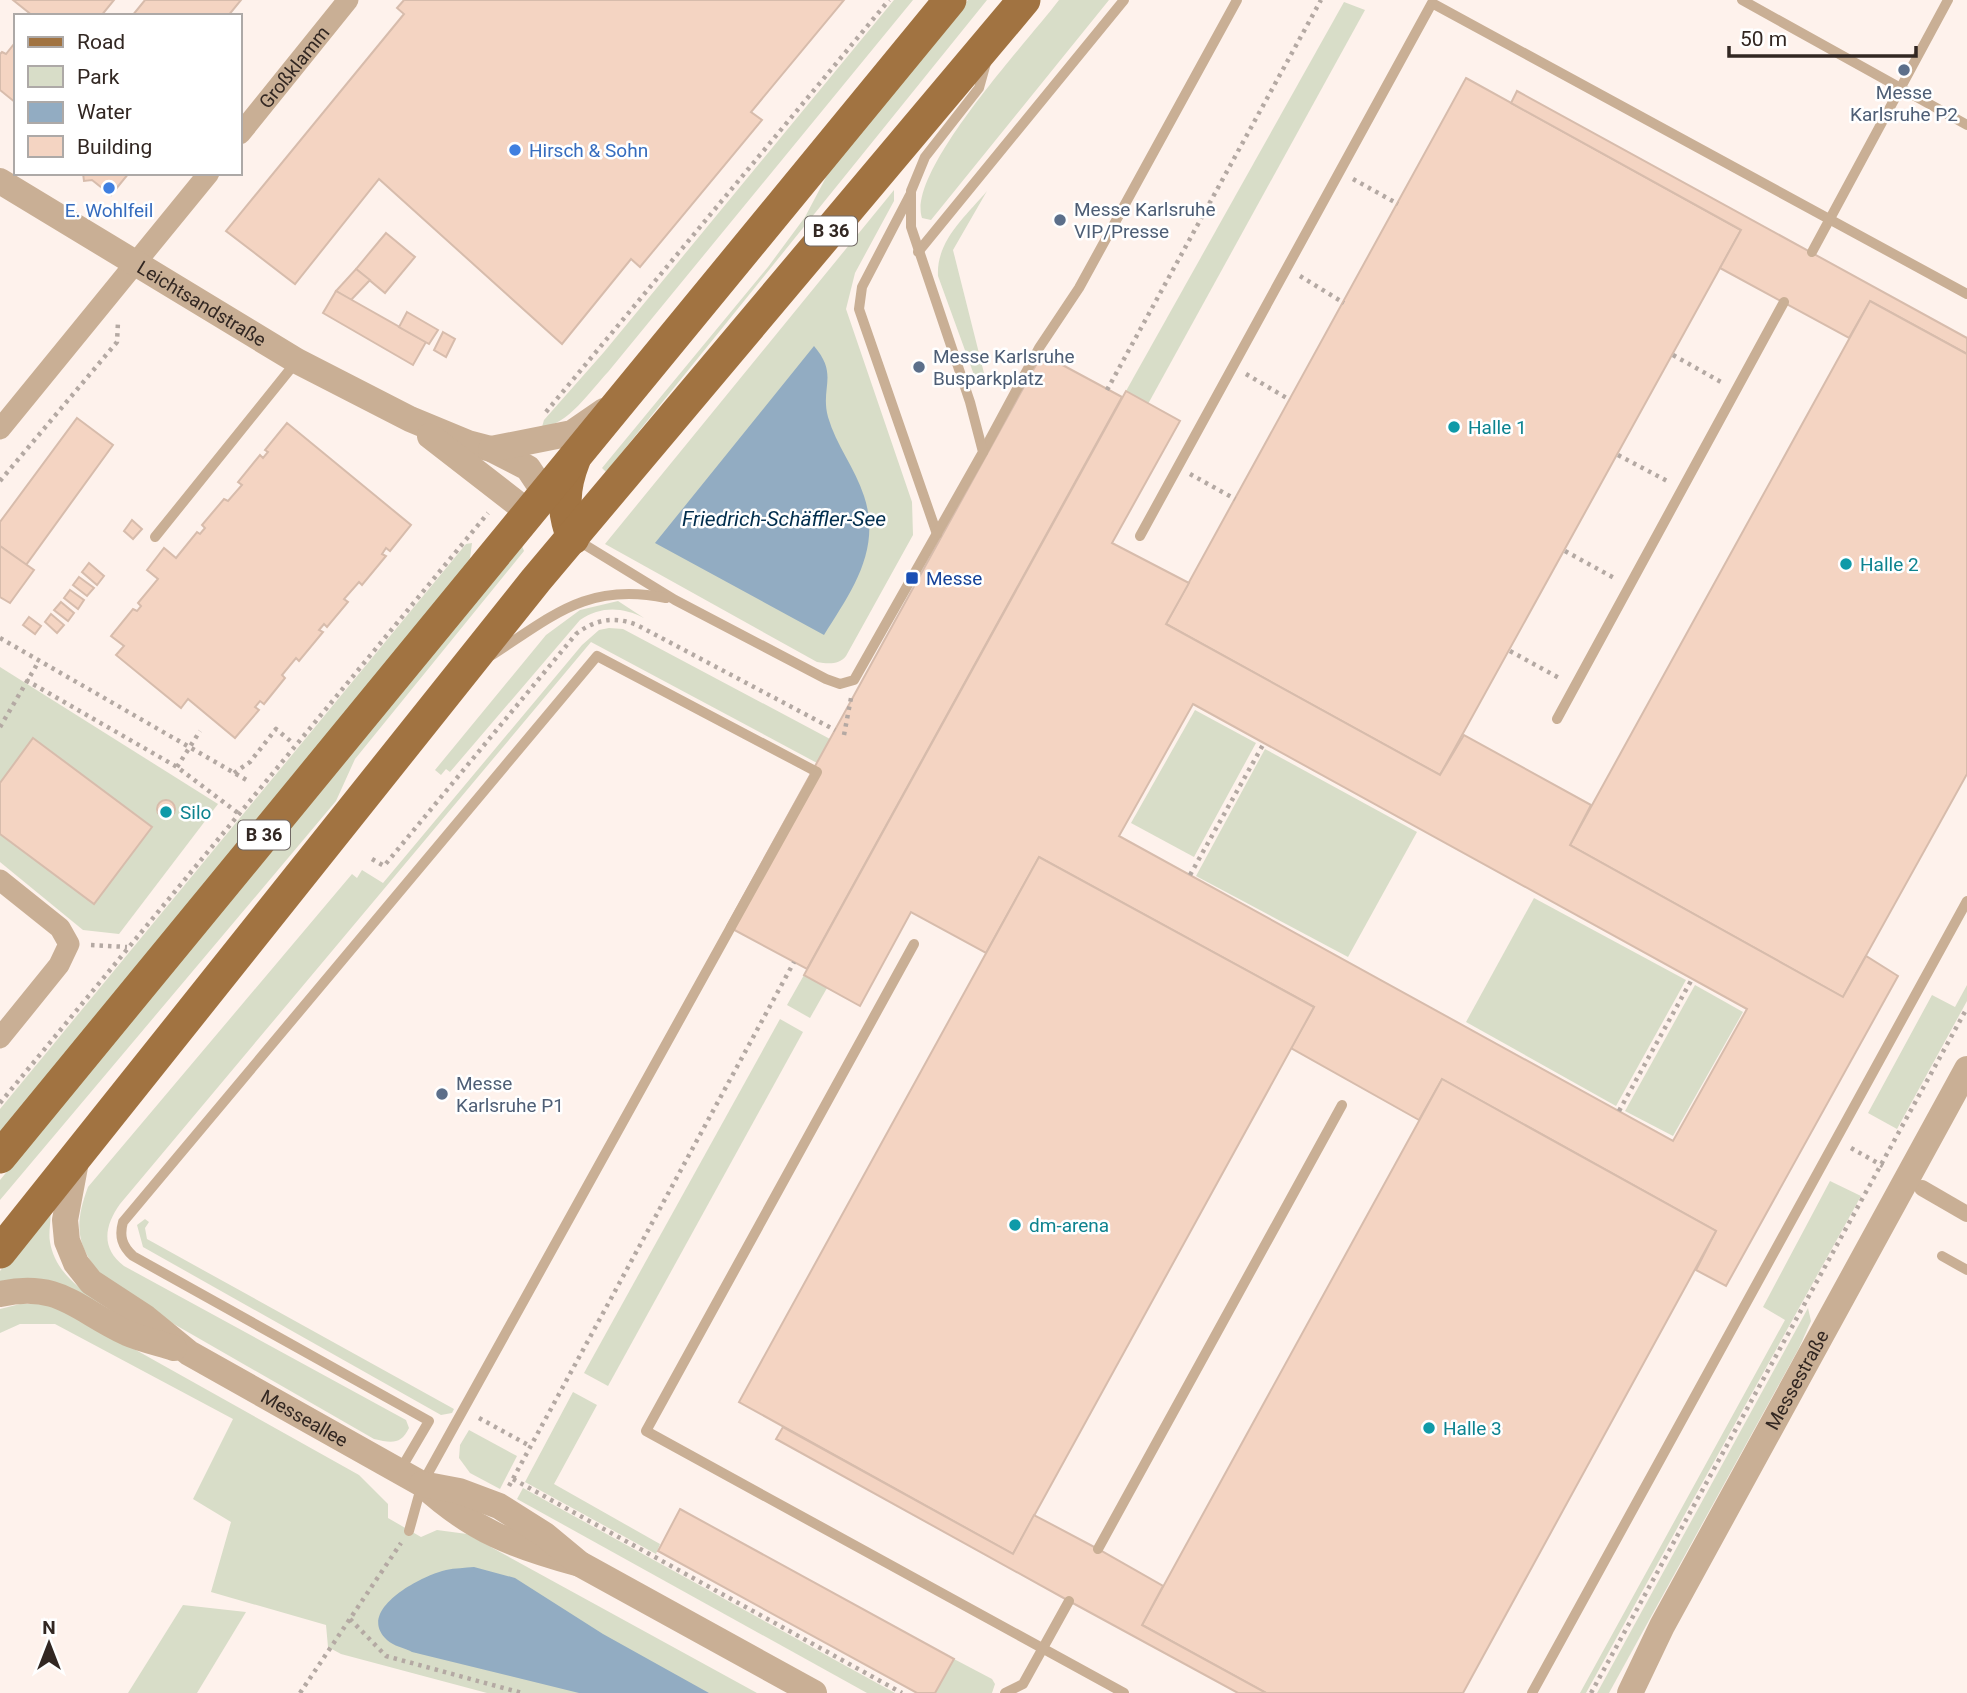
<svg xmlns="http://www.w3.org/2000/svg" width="1967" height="1693" font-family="Roboto,sans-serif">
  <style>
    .green { fill: #d8ddc8 }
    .water { fill: #92acc2 }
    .building { fill: #f4d4c2; stroke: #d7bcac; stroke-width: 2; fill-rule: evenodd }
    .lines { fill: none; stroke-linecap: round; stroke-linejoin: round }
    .path { stroke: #b4a9a3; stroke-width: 4.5; stroke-dasharray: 3.5 5; stroke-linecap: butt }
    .service { stroke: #c9af95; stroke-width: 10 }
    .pedestrian { stroke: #c9af95; stroke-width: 16 }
    .minor { stroke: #c9af95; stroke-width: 21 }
    .tertiary { stroke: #c9af95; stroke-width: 26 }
    .primary { stroke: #a17341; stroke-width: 33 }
    .path-bridge { stroke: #b4a9a3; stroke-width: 4.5; stroke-dasharray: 3.5 5; stroke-linecap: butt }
    .service-dot { fill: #5c6f8a; stroke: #fff; stroke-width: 2.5 }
    .shop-dot { fill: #3f7fe0; stroke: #fff; stroke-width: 2.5 }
    .culture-dot { fill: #0f9aa8; stroke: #fff; stroke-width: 2.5 }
    .transit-dot { fill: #1a4fb4; stroke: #fff; stroke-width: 2.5 }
    .labels { text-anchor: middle; stroke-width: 5; stroke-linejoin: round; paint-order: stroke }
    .shield { fill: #fff; stroke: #706864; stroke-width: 2 }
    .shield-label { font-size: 18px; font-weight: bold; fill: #322722 }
    .street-label { font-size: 19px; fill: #322722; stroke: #fff }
    .service-label { font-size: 19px; fill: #4e5e75; stroke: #fff; text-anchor: start }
    .shop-label { font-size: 19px; fill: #366cbe; stroke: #fff; text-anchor: start }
    .culture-label { font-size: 19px; fill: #0d838f; stroke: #fff; text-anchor: start }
    .transit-label { font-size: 19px; fill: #164399; stroke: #fff; text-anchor: start }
    .water-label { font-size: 21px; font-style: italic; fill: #002d4d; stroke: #fff }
  </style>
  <rect width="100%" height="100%" fill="#fef2ec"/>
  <g class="green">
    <path d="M894 0H913L608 372C591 390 567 426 542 427L544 420 604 352Z"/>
    <polygon points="968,0 987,0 606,472 602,468 768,267 805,217 832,166"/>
    <path d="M1059 0H1109L931 220 922 218C906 171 1029 40 1059 0Z"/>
    <polygon points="1344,2 1365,10 1148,404 1126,391"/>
    <path d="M894 190V201L855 273 846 309 912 502 913 535 846 656C839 665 828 664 817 662L605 544Z"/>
    <path d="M987 191 953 250 986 381 974 375 938 276C936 241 965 217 987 191Z"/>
    <polygon points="472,543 470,558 460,573 0,1132 0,1109 466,544"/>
    <polygon points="522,546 524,551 355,759 336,801 0,1200 0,1180"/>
    <path d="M618 601 644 618C622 607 601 606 580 620L450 772 446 769 441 775 435 770 546 635 580 610Z"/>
    <path d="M609 628 623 629 830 739 817 763 591 642 120 1204C105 1225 100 1248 124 1266L406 1420 409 1428C401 1445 391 1443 374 1439L113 1289C81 1253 70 1235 88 1187L352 874 357 878 362 870 383 883 582 645 599 630Z"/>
    <polygon points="0,667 218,804 119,934 83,930 0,862"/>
    <polygon points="1195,710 1256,743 1194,857 1131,823"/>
    <polygon points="1265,749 1417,832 1348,957 1196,876"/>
    <polygon points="1534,898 1686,980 1616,1106 1466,1022"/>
    <polygon points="804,975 827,988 810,1018 787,1005"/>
    <polygon points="1695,985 1743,1012 1673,1136 1625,1111"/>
    <polygon points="1967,985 1967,1001 1897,1129 1868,1113 1932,995 1955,1007"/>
    <polygon points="780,1019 803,1032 608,1386 584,1373"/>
    <polygon points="1830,1181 1861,1196 1586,1693 1580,1693 1785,1320 1763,1307"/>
    <path d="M50 1210C52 1219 48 1231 50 1242 57 1285 107 1305 140 1324 95 1303 51 1270 0 1282V1271Z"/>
    <polygon points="145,1219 149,1222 145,1228 147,1239 454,1409 452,1413 441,1415 143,1247 137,1225"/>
    <polygon points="20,1304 44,1304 68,1312 359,1475 388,1504 388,1518 421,1537 437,1530 467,1534 757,1693 487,1693 341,1654 328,1647 326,1625 211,1592 231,1522 193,1499 233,1419 55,1324 20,1324 0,1333 0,1309"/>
    <polygon points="1808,1308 1811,1321 1799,1348 1609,1693 1597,1693"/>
    <polygon points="573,1392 597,1405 554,1484 660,1544 656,1554 525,1482"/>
    <polygon points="469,1430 517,1456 500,1489 470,1473 459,1458 460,1445"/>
    <polygon points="523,1488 895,1693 867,1693 517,1499"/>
    <polygon points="183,1605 246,1612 197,1693 128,1693"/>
    <polygon points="954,1659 992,1679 995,1684 992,1693 935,1693"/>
  </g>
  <g class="water">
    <path d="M814 346C839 375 820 387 828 417 836 445 855 468 864 496 882 550 851 592 824 635L655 543Z"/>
    <path d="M474 1567 515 1578 603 1634 709 1693H579L412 1652C405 1648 393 1646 387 1640 354 1610 423 1575 446 1570 455 1568 465 1568 474 1567Z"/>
  </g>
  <g class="building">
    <polygon points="13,0 114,0 101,16 33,16"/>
    <polygon points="145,0 241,0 228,16 132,16"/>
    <polygon points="404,0 844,0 751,112 762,120 640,267 631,259 562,344 379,179 295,284 226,231 404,14 397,8"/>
    <polygon points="14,44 16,46 16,103 0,90 0,54 2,52 6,54"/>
    <polygon points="1466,78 1741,230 1440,775 1166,624"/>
    <polygon points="1517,91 1967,338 1967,354 1870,301 1849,338 1720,268 1741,230 1511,103"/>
    <polygon points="83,173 129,173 111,195 92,180 84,181"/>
    <polygon points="386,233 415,257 385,293 356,269"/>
    <polygon points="356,269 370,280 351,300 336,291"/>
    <polygon points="336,291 426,342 413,365 323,313"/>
    <polygon points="1870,301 1967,354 1967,774 1843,997 1570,845"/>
    <polygon points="407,312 438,330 429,344 399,327"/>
    <polygon points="443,332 455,339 446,357 434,350"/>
    <polygon points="1042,354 1122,397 807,969 727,926"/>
    <path d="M1126 391 1180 421 1112 543 1189 583 1166 624 1440 775 1464 735 1591 805 1570 845 1843 997 1866 956 1898 976 1726 1286 1696 1270 1716 1231 1442 1079 1419 1120 1291 1048 1314 1007 1039 857 986 953 911 912 860 1006 804 975ZM1193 704 1747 1009 1673 1141 1119 836Z"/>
    <polygon points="77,418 113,445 26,565 0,546 0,522"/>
    <polygon points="287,423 411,525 390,551 386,548 382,554 386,556 362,585 359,582 344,599 348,602 327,627 324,624 319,630 323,632 299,661 296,658 282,675 285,678 264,704 260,701 255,707 259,710 235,738 188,699 181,708 116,655 124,646 111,636 133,609 137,611 141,606 138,603 158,579 147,570 164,548 176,558 197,532 200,534 205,528 202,525 224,499 228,501 242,485 238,482 260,455 263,458 268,452 265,450"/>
    <polygon points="132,520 142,529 133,539 124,531"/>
    <polygon points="0,546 34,570 10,603 0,597"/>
    <polygon points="89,563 104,576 97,585 82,572"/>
    <polygon points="79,577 94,588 87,596 73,585"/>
    <polygon points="70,590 84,600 78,609 64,598"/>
    <polygon points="61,602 74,613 68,621 54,610"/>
    <polygon points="51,614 64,625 57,633 45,622"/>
    <polygon points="29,617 41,626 35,634 23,625"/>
    <polygon points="33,738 152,827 94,904 0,834 0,783"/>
    <circle cx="166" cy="809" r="9"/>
    <polygon points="1039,857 1314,1007 1013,1554 739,1402"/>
    <polygon points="1442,1079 1716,1231 1463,1693 1266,1693 1142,1625"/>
    <polygon points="783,1427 1013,1554 1034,1515 1098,1549 1163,1586 1142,1625 1266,1693 1238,1693 1069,1601 776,1439"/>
    <polygon points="680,1509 954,1659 935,1693 917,1693 658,1551"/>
  </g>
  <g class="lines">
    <g class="path">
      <polyline points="1353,179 1398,204"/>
      <polyline points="1300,276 1344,303"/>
      <polyline points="1673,355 1721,382"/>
      <polyline points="1246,374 1290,400"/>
      <polyline points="1107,390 1321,0"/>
      <polyline points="546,412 889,0"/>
      <polyline points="1618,455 1669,482"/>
      <polyline points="1190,474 1235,499"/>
      <polyline points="0,481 117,342 118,322"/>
      <polyline points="1565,551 1616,579"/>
      <polyline points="0,638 250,782"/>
      <polyline points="1510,651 1561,679"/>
      <polyline points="26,680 177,767 238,813"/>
      <polyline points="0,727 39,661"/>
      <polyline points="844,735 851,698"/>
      <polyline points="234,773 250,762 276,729 294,744"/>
      <path d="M372 859 384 866 576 634C596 619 614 616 637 625L835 730"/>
      <polyline points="1190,875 1264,743"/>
      <polyline points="91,945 127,947"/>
      <polyline points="0,1103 488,513"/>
      <polyline points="1619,1111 1692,979"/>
      <polyline points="1851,1148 1883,1166"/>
      <polyline points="479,1418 530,1446"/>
      <polyline points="513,1479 902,1693"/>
      <polyline points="509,1486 794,962"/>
      <polyline points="350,1619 386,1656 522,1693"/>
      <polyline points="300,1693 401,1543"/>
      <polyline points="1591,1693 1967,1008"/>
    </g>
    <g class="service">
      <polyline points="1742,0 1967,125"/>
      <polyline points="910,195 862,287 859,309 937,534"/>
      <polyline points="918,252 1124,0"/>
      <polyline points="1812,252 1948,0"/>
      <polyline points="983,452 1039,348 1079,288 1237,0"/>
      <polyline points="1140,536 1432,3 1967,294"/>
      <polyline points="155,537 296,362"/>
      <polyline points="577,540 675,600 826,679 840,684 854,680 983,452 970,402 911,227 911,191 925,157 979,88 986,63"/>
      <path d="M492 655C554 615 588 582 666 598"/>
      <polyline points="1557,719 1784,302"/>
      <polyline points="914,944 646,1431 1124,1693"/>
      <polyline points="1942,1256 1967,1270"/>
      <path d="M399 1472 429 1421 133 1256C122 1246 119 1236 123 1222L597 656 817 772 422 1484 409 1531"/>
      <polyline points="1098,1549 1342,1105"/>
      <polyline points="1005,1693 1023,1684 1069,1601"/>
      <polyline points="1532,1693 1967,901"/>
    </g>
    <polyline class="pedestrian" points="1922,1188 1967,1214"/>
    <g class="minor">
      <path id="s1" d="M240 134 348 0"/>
      <polyline points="0,429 209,173"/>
      <polyline points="0,880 60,928 69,944 59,965 0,1038"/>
    </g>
    <g class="tertiary">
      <path id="s2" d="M0 181 297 361 410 419 468 443 491 449 528 468 544 492"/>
      <polyline points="430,436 528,512"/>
      <polyline points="491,449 572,433 604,411"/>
      <path id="s3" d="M77 1156 65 1220 67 1241 76 1263 91 1282 146 1318 189 1353 422 1484C473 1531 514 1546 580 1564"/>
      <path d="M0 1294C60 1281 77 1310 127 1333 141 1339 158 1343 174 1348"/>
      <polyline points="422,1484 459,1491 499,1506 545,1535 580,1564 814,1693"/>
      <path id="s4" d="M1630 1693 1662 1626 1967 1069"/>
    </g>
    <g class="primary">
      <path d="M573 538C562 510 563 488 574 460"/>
      <polyline points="0,1157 950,0"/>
      <polyline points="0,1252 536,580 1024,0"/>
    </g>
    <polyline class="path-bridge" points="177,767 200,731"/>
  </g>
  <g class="service-dot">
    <circle cx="1904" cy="70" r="7"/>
    <circle cx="1060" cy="220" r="7"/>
    <circle cx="919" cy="367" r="7"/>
    <circle cx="442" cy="1094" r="7"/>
  </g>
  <g class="shop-dot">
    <circle cx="515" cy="150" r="7"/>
    <circle cx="109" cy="188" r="7"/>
  </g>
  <g class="culture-dot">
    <circle cx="1454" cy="427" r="7"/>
    <circle cx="1846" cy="564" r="7"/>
    <circle cx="166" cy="812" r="7"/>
    <circle cx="1015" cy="1225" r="7"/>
    <circle cx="1429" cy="1428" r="7"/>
  </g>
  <rect class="transit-dot" x="905" y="571" width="14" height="14" rx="3.5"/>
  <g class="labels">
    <g class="shield">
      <rect x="805" y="216.5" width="52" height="29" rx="5"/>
      <rect x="238" y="820.5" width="52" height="29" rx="5"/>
    </g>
    <g class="shield-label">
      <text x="831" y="237">B 36</text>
      <text x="264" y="841">B 36</text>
    </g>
    <g class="street-label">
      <text dy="7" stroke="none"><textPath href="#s1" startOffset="86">Großklamm</textPath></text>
      <text dy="7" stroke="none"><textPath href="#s2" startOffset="236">Leichtsandstraße</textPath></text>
      <text dy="7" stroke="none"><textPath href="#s4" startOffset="355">Messestraße</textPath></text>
      <text dy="7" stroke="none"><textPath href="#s3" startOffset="388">Messeallee</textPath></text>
    </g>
    <g class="service-label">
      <text x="1904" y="99" text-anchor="middle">Messe<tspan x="1904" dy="22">Karlsruhe P2</tspan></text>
      <text x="1074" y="216">Messe Karlsruhe<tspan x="1074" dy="22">VIP/Presse</tspan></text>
      <text x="933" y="363">Messe Karlsruhe<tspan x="933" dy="22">Busparkplatz</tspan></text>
      <text x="456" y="1090">Messe<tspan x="456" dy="22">Karlsruhe P1</tspan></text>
    </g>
    <g class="shop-label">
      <text x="529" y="157">Hirsch &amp; Sohn</text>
      <text x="109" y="217" text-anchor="middle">E. Wohlfeil</text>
    </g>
    <g class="culture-label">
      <text x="1468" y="434">Halle 1</text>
      <text x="1860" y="571">Halle 2</text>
      <text x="180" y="819">Silo</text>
      <text x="1029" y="1232">dm-arena</text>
      <text x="1443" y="1435">Halle 3</text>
    </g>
    <g class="transit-label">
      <text x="926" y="585">Messe</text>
    </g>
    <g class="water-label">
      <text x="784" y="526">Friedrich-Schäffler-See</text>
    </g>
  </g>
  <rect x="14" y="14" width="228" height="161" fill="#ffffff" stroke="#ada9a7" stroke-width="2"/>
  <rect x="28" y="37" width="35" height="10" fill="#a17341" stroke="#ada9a7" stroke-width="2"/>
  <text x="77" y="49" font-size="21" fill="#322722">Road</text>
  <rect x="28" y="66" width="35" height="21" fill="#d8ddc8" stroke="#ada9a7" stroke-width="2"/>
  <text x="77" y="84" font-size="21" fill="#322722">Park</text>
  <rect x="28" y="102" width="35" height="21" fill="#92acc2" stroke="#ada9a7" stroke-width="2"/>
  <text x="77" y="119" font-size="21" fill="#322722">Water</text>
  <rect x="28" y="136" width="35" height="21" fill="#f4d4c2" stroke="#ada9a7" stroke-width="2"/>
  <text x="77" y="154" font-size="21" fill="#322722">Building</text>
  <g transform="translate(49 1644)" stroke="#ffffff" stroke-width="5" paint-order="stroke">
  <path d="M0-5L12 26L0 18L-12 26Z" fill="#322722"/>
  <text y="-10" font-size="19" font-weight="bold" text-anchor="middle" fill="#322722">N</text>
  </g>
  <path d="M1729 46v10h187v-10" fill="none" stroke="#322722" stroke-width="3.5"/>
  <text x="1740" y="46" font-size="21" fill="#322722" stroke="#ffffff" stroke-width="5" paint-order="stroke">50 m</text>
</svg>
